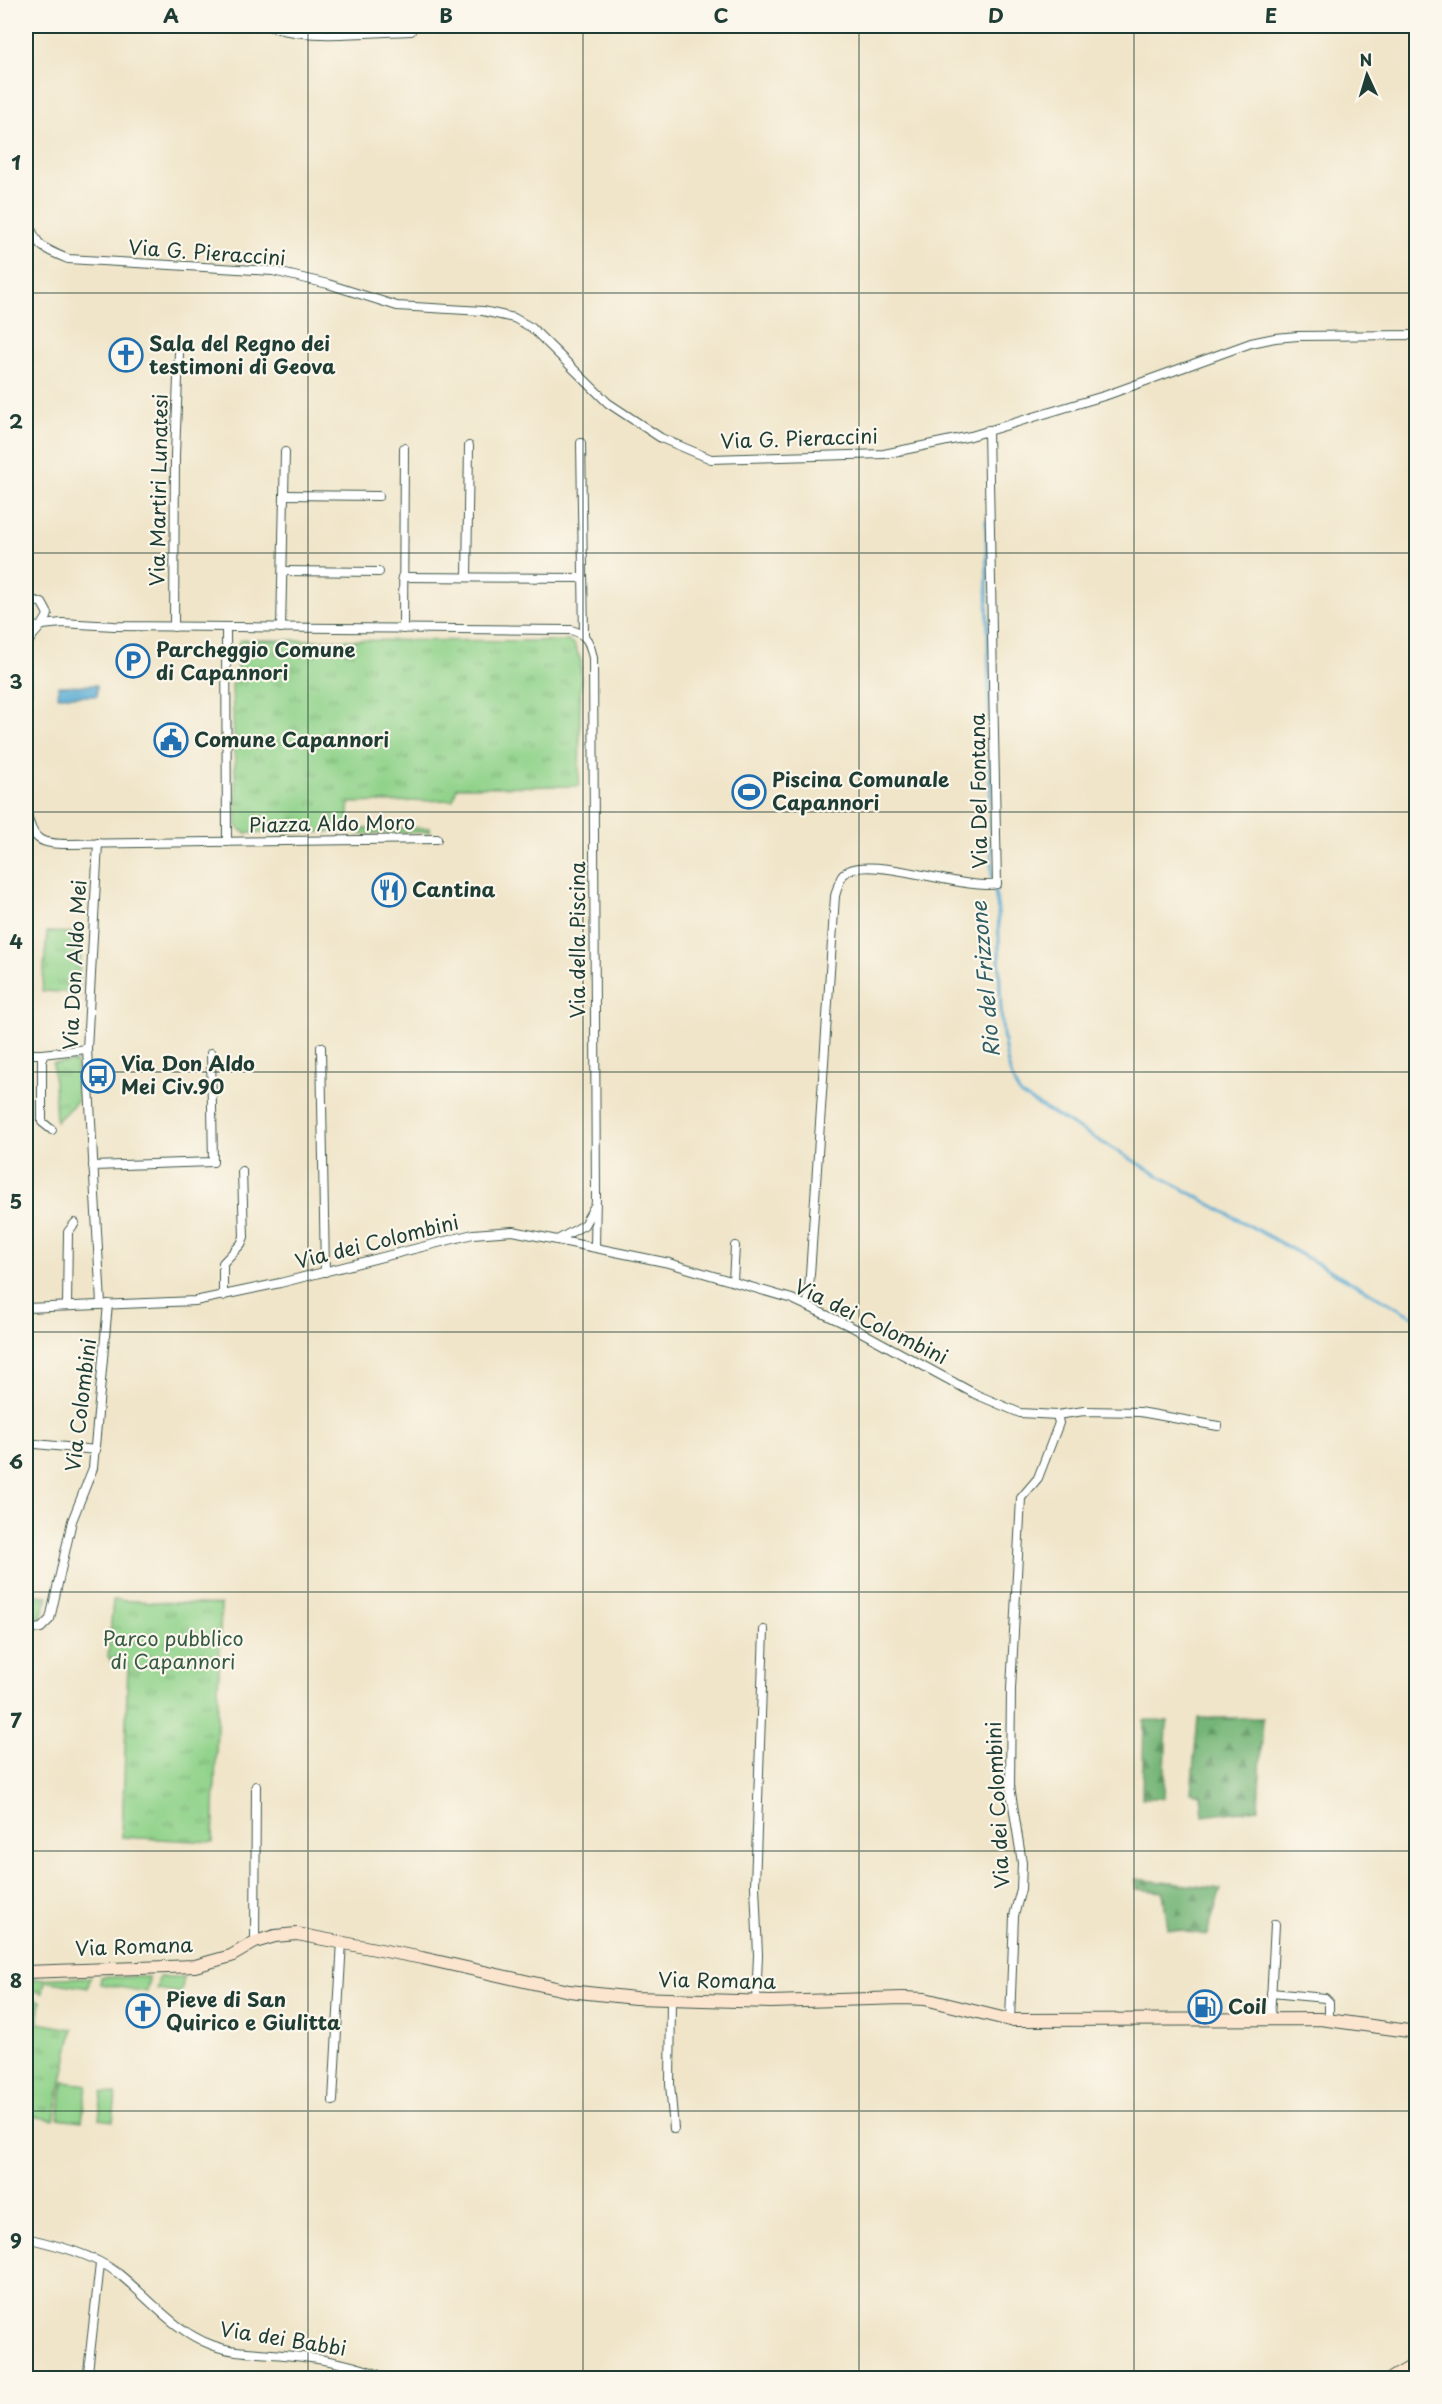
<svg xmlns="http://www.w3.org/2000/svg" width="1442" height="2404" font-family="'Playpen Sans',sans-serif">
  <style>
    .grass { fill: url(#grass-tufts); stroke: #588860; stroke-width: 1.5 }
    .forest { fill: url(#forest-firs); stroke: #4a7956; stroke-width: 1.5 }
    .pitch { fill: #91d38b; stroke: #588860; stroke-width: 1.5 }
    .water { fill: #58abd3; stroke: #3c7484; stroke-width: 1.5 }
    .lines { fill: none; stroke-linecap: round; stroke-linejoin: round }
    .stream { stroke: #58abd3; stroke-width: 3 }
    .street-casing { stroke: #3e564a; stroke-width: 10 }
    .secondary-casing { stroke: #3e564a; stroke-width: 14 }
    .street { stroke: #fff; stroke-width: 8 }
    .secondary { stroke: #fce5cf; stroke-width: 12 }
    .grid { fill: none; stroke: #1f3d34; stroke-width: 1.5; stroke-opacity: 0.55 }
    .labels { text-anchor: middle; stroke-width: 4.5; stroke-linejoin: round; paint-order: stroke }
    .street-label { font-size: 20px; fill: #1f3d34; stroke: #fbf7ec }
    .poi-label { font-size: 20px; font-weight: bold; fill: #1f3d34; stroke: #fbf7ec; text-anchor: start }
    .park-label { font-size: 20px; fill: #365b45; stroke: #fbf7ec }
    .water-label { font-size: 21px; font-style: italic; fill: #305e64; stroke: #fbf7ec }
    .neatline { fill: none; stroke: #1f3d34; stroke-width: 2 }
    .grid-label { font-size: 20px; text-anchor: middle; font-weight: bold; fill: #1f3d34 }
  </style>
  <defs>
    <pattern id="grass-tufts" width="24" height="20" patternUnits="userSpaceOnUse" patternTransform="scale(1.5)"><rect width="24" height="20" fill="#91d38b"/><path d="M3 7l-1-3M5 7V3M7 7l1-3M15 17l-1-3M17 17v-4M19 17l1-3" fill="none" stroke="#76ac72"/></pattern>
    <pattern id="forest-firs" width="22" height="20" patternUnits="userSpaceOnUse" patternTransform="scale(1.5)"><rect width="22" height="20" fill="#74b577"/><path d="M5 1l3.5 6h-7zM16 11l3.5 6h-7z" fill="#5f9462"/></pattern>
  </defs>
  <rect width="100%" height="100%" fill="#fbf7ec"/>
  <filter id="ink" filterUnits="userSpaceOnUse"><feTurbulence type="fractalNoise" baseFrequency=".0167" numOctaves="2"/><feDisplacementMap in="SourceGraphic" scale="12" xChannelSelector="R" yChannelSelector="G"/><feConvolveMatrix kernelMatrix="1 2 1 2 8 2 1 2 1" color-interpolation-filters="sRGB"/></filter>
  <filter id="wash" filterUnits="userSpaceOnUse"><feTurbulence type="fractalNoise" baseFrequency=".008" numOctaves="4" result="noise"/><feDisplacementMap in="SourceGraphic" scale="24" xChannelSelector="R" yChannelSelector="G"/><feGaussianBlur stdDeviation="1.35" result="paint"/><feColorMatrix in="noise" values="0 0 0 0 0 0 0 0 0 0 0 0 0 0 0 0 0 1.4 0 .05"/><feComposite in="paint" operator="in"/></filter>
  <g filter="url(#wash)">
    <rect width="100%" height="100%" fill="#f0e5c9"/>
    <g class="grass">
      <path d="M244 640 568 641 574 644 581 661 579 786 457 787 453 800 349 803V825L338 832 245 833 240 830 237 825 232 685C242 672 234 656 239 641Z"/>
      <polygon points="430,828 430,832 358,834 358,829"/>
      <polygon points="47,932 82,933 78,993 42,991"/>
      <polygon points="76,1062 77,1101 56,1122 53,1063"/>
      <polygon points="26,1594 48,1596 40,1619 26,1621"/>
      <polygon points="113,1600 221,1605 213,1842 122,1837 128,1664 111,1663 111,1660 108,1657"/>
      <polygon points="90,1977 88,1988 45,1981 43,1993 26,1989 27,1979"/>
      <polygon points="101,1977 149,1977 147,1992 100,1984"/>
      <polygon points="159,1977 184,1977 181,1993 157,1989"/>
      <polygon points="26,1998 41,2001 38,2023 73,2029 54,2120 32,2116 31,2118 26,2117 26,2019 30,2026 34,2025 26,2011"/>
    </g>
    <g class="forest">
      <polygon points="1198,1718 1263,1718 1258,1809 1203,1816 1201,1794 1191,1792"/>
      <polygon points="1144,1720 1167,1721 1164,1798 1142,1798"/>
      <polygon points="1136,1879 1221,1889 1207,1935 1168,1929 1163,1892 1137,1889"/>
    </g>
    <g class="pitch">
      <polygon points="64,2082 87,2085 82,2121 58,2118"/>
      <polygon points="102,2092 116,2094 113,2121 99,2119"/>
    </g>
    <polygon class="water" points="97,685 97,696 58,696 58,686"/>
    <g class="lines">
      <path class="stream" d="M986 520 992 875C994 888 997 900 998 912 1001 957 995 1063 1021 1095L1165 1179 1416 1318"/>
    </g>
  </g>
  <g filter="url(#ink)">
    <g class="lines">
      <g class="street-casing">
        <g id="street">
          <path d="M269 26C306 40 370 32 411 31"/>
          <path d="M26 217C37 246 39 247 68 259L273 271 328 284 397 306 483 311 514 318 532 328 608 403 661 438 711 459 884 454 971 436 1107 395 1251 343 1275 338 1298 336 1416 335"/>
          <polyline points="581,443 584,636"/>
          <polyline points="284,495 379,496"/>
          <polyline points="283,571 379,572"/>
          <polyline points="402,577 583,578"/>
          <polyline points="467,577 469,446"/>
          <path d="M26 603 32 600 42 603 48 614C45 627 31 632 27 646"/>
          <polyline points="26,625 38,627"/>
          <path d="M42 625 62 623 114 626 571 630C587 634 590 643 593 658L596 1195 595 1246"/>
          <polyline points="174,627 175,455 179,353"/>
          <polyline points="226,627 227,842"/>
          <polyline points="281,628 285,452"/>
          <polyline points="403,629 404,448"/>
          <path d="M26 640 27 813C32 841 41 844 69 844L437 839"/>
          <polyline points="98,843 87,1049 101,1304"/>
          <polyline points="321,1047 325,1272"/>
          <polyline points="26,1054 42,1054 87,1049"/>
          <polyline points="42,1054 42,1122 52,1130"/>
          <polyline points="93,1166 213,1162 211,1053"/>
          <polyline points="559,1239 584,1225 594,1207"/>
          <polyline points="733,1281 735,1246"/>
          <polyline points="223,1296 223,1263 241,1244 244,1237 242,1171"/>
          <path d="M808 1305 835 896C837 890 839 879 843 875 863 851 965 892 997 884L988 430"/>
          <polyline points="67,1306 68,1232 75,1223"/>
          <polyline points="26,1308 195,1301 280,1283 473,1234 513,1231 669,1263 792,1299 854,1328 975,1394 1020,1413 1057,1415 1084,1411 1140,1412 1218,1426"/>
          <polyline points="26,1443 96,1450"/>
          <polyline points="26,1630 41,1628 50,1619 72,1521 93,1468 108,1304"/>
          <polyline points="255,1942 256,1786"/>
          <polyline points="1271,1993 1325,1998 1329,2002 1329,2020"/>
          <polyline points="671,2001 670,2084 674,2129"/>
          <polyline points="756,2002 758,1955 755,1886 764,1630"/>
          <polyline points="1270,2019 1275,1924"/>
          <polyline points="1010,2020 1014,1916 1021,1889 1022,1863 1010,1786 1011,1689 1021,1498 1038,1478 1059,1423 1057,1415"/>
          <polyline points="333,2101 342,1941"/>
          <path d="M26 2238C56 2245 93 2254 119 2274 150 2299 174 2331 212 2345 235 2354 261 2352 284 2355 318 2358 356 2364 386 2378"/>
          <polyline points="88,2372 100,2264"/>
        </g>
      </g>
      <g class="secondary-casing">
        <g id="secondary">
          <polyline points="26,1972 195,1966 231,1956 255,1942 275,1936 297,1934 422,1958 569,1991 635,1998 771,2002 903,1998 925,1999 1010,2020 1320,2019 1416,2032"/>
          <polyline points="1392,2378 1416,2364"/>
        </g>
      </g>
      <use href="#street" class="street"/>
      <use href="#secondary" class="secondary"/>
    </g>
  </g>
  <path class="grid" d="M308 26V2378M583 26V2378M859 26V2378M1134 26V2378M26 293H1416M26 553H1416M26 812H1416M26 1072H1416M26 1332H1416M26 1592H1416M26 1851H1416M26 2111H1416"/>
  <defs>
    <g id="church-ring" transform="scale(1.725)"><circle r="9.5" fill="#fbf7ec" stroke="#1f6fb2" stroke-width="1.5"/><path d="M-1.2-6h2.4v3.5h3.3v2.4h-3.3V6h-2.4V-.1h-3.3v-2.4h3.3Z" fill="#1f6fb2"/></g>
    <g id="parking-ring" transform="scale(1.725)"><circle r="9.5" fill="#fbf7ec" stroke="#1f6fb2" stroke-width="1.5"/><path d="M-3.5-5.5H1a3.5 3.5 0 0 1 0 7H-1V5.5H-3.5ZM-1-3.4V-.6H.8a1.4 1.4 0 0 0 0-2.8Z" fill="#1f6fb2"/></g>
    <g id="civic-ring" transform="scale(1.725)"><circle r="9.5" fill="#fbf7ec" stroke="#1f6fb2" stroke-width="1.5"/><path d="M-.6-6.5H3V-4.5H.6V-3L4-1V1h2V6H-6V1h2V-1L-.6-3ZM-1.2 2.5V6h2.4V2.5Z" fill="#1f6fb2"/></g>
    <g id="stadium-ring" transform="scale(1.725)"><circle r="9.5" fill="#fbf7ec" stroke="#1f6fb2" stroke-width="1.5"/><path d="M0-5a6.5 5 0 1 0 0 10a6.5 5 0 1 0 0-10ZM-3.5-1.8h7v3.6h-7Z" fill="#1f6fb2"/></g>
    <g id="restaurant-ring" transform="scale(1.725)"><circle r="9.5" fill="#fbf7ec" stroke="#1f6fb2" stroke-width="1.5"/><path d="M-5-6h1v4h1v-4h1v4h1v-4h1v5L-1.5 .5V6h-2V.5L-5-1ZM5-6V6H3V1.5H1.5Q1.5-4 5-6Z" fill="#1f6fb2"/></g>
    <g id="bus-ring" transform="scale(1.725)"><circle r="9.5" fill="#fbf7ec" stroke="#1f6fb2" stroke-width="1.5"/><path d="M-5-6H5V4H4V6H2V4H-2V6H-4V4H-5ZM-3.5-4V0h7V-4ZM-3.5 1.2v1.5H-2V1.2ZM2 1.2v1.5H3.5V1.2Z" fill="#1f6fb2"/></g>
    <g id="fuel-ring" transform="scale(1.725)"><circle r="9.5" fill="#fbf7ec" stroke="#1f6fb2" stroke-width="1.5"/><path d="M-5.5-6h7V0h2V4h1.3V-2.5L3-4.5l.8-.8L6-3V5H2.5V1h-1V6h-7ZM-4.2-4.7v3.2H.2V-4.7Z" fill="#1f6fb2"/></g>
  </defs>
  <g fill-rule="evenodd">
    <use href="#church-ring" x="126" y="355"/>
    <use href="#parking-ring" x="133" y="661"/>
    <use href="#civic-ring" x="171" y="740"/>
    <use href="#stadium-ring" x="749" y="792"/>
    <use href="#restaurant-ring" x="389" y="890"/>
    <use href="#bus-ring" x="98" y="1076"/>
    <use href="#fuel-ring" x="1205" y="2007"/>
    <use href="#church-ring" x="143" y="2011"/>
  </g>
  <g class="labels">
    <g class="street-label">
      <text transform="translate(207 253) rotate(4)" y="7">Via G. Pieraccini</text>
      <text transform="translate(799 439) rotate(-2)" y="7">Via G. Pieraccini</text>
      <text transform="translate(159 490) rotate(-89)" y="7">Via Martiri Lunatesi</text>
      <text transform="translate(979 791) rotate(-91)" y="7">Via Del Fontana</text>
      <text transform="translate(332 824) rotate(-1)" y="7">Piazza Aldo Moro</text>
      <text transform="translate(578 940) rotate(-90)" y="7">Via della Piscina</text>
      <text transform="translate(75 965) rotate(-87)" y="7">Via Don Aldo Mei</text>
      <text transform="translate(377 1242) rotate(-14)" y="7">Via dei Colombini</text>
      <text transform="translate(871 1322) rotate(26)" y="7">Via dei Colombini</text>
      <text transform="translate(81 1405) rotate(-83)" y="7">Via Colombini</text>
      <text transform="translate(998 1805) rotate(-93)" y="7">Via dei Colombini</text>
      <text transform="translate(134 1947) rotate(-2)" y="7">Via Romana</text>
      <text transform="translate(717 1981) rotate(1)" y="7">Via Romana</text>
      <text transform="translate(283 2339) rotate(9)" y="7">Via dei Babbi</text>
    </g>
    <g class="poi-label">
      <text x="149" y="351">Sala del Regno dei<tspan x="149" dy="23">testimoni di Geova</tspan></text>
      <text x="156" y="657">Parcheggio Comune<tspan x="156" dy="23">di Capannori</tspan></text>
      <text x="194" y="747">Comune Capannori</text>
      <text x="772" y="787">Piscina Comunale<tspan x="772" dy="23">Capannori</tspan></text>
      <text x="412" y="897">Cantina</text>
      <text x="121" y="1071">Via Don Aldo<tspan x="121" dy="23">Mei Civ.90</tspan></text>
      <text x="166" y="2007">Pieve di San<tspan x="166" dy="23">Quirico e Giulitta</tspan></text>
      <text x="1228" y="2014">Coil</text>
    </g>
    <g class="park-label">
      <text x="173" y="1646">Parco pubblico<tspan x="173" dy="23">di Capannori</tspan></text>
    </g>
    <g class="water-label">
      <text transform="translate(986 979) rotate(-95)" y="7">Rio del Frizzone</text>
    </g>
  </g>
  <rect width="1442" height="2404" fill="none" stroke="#fbf7ec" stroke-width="66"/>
  <g transform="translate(1367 75) rotate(356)" stroke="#fbf7ec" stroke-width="4.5" paint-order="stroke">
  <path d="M0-4.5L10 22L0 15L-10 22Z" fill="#1f3d34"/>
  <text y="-9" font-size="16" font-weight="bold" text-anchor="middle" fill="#1f3d34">N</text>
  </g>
  <rect x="33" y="33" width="1376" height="2338" class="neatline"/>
  <g class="grid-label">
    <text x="171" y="23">A</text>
    <text x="446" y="23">B</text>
    <text x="721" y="23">C</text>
    <text x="996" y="23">D</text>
    <text x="1271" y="23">E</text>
    <text x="16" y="170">1</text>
    <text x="16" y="429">2</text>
    <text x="16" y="689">3</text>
    <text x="16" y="949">4</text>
    <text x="16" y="1209">5</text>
    <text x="16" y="1469">6</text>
    <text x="16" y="1728">7</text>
    <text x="16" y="1988">8</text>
    <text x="16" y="2248">9</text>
  </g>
</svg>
